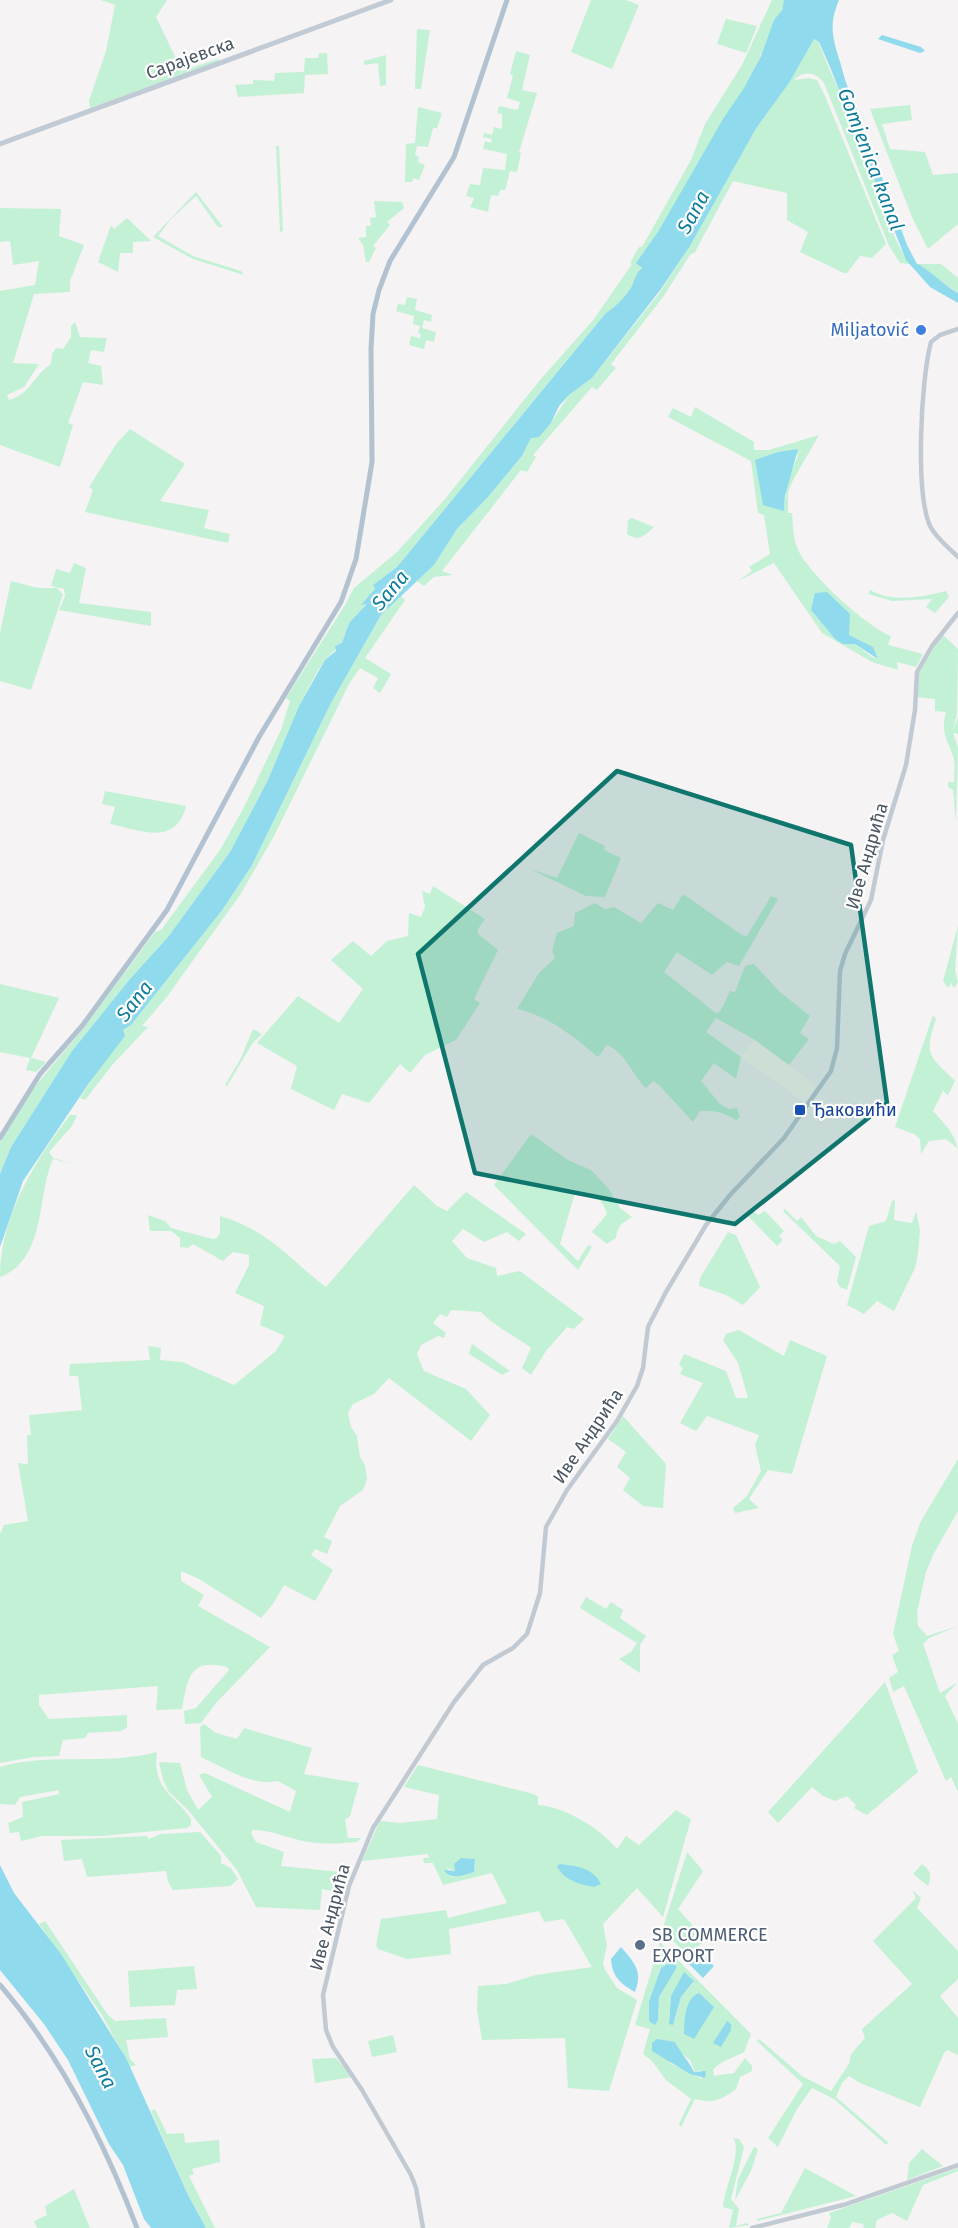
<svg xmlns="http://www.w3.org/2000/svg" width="958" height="2228" font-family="'Fira Sans',sans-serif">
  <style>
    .commercial { fill: #fdf9ef }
    .green { fill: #c3f1d5; fill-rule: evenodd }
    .water { fill: #90daee }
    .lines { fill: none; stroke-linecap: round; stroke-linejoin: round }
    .tertiary { stroke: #c1cad2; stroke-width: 4.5 }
    .secondary { stroke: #c1cbd6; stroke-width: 5 }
    .primary { stroke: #b3c2d1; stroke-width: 5 }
    .marked { fill: #0f766e; fill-opacity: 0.2; stroke: #0f766e; stroke-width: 4.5; stroke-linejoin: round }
    .shop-dot { fill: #3f7fe0; stroke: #fff; stroke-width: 2 }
    .transit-dot { fill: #1a4fb4; stroke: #fff; stroke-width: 2 }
    .service-dot { fill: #5c6f8a; stroke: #fff; stroke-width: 2 }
    .labels { text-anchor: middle; stroke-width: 4.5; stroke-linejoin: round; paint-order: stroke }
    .street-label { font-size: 18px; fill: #4a5661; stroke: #fff }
    .shop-label { font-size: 18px; fill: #366cbe; stroke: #fff; text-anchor: end }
    .transit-label { font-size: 18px; fill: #164399; stroke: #fff; text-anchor: start }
    .service-label { font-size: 18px; fill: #4e5e75; stroke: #fff; text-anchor: start }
    .water-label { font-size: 20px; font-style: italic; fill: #0c7c9b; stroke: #fff }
  </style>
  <rect width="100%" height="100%" fill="#f5f3f3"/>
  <polygon class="commercial" points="754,1040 816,1086 804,1102 741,1057"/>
  <g class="green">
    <polygon points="101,0 167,0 156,17 182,71 218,59 220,61 90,108 89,101 106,51 115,5"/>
    <polygon points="591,0 626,0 639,5 612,69 571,52"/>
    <path d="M772 0H786L747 85 680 201 637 264 642 268C635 276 635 282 629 290 622 300 614 308 604 315L397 567 373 585 375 589 368 603 349 623 342 643 325 660 317 672 299 706 267 782 230 852 168 937 130 979 72 1051 11 1147 0 1174V1142L32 1090 82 1030 155 932 161 930 220 850 243 809 281 730 290 701 286 698 345 605 354 588 397 552 445 499 540 380 594 319 632 264 630 263 639 247H642L691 160 705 124 742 65Z"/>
    <polygon points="726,19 757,26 746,53 717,44"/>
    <polygon points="417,29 430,30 421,89 415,89"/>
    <path d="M814 39 818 41C835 86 858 128 874 174 885 204 890 238 910 264L900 263 889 246 824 83C816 72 804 70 794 80L809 78 817 80 825 96 886 244 872 258 860 256 847 273H844L800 252 808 232 787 220V193L733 181 695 252 690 255 663 297 611 364 616 368 597 390 592 387 533 455 536 457 527 472 521 470 442 571 453 575 434 577 424 586 417 581 434 565 457 529 487 498 522 456 531 438 551 423 569 395 592 378 658 295 690 246 757 127 789 83 811 40Z"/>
    <polygon points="516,51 530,55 522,90 537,93 519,152 521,153 517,172 510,171 505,190 500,190 498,196 491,195 488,212 470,207 474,198 466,196 470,184 480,185 483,168 505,170 507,154 483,149 485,141 491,143 492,139 483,137 484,133 492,135 494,127 502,129 502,114 497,113 499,106 518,110 520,102 507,98 513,76 510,74"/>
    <polygon points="319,53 327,53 328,74 305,75 304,93 238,97 235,85 253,84 253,80 274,81 275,73 304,72 305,58 318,58"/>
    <polygon points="386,55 386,85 380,86 378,63 364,65 364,61"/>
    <polygon points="910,105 912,120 882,124 890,149 925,152 933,175 958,173 958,224 928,249 912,217 870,109"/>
    <polygon points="418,107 442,113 437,128 433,128 428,147 417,146 415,155 419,157 418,162 425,165 419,180 414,178 412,182 405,182 406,144 415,143"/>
    <polygon points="276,146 279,146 283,231 280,232"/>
    <polygon points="196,192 223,227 218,227 196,196 171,219 158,236 193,256 241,271 244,275 193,259 153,237"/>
    <polygon points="374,201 402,202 404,208 387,222 390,225 373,246 376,248 369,262 366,262 363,245 358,238 366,237 366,226 371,226 370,218 376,217"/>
    <path d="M0 208 61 209 59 236 84 245 70 281V292L34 294 13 363 39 364 24 387 7 395 9 400C33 392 31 378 51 364L52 354 56 348 63 349 71 337V326L75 322 80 337 107 338 104 352 91 350 88 363 101 366 103 385 83 382 68 423 73 425 60 467 0 445V291L35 285 39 261 13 265 10 241 0 242Z"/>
    <polygon points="127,218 151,241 133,242 133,253 120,253 118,272 98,262 111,225 114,229"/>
    <polygon points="916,264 941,264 958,278 958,293"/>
    <polygon points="407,297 417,299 415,310 432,315 431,322 424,320 422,328 436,332 434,342 426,340 424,349 409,345 411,336 420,338 421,335 418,333 420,326 413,324 414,316 396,311 398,304 405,305"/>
    <path d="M695 407 754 442V450H769L819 435 793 480 788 492V513H792C793 526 793 538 798 550 810 575 866 626 891 636L888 645 923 654 916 667 897 662 898 670 872 662 822 633 774 563 738 581 752 571 749 567 770 554 764 515 758 513 751 461 668 417 673 408 691 417ZM778 452 798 455 788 480 784 510 756 460ZM811 610 848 635 873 647 878 659 872 657 855 644 835 639Z"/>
    <polygon points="130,429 185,464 160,501 209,510 204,528 230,534 228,543 85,512 93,490 89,487 117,443"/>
    <path d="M632 518 654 527C644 536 639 542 627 534L628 520Z"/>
    <polygon points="74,563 86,568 79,603 151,612 151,626 59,610 65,596 64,589 51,586 56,569 70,573"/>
    <polygon points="11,581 38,588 57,588 63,594 31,690 0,681 0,633"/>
    <path d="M870 590C893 603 922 597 946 591L949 597 935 613 926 607 932 599 892 601 868 594Z"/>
    <polygon points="401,596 405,600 365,658 391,674 380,693 373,688 378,678 360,668 349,684 274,836 240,895 166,998 142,1026 148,1027 113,1064 85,1100 80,1098 123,1030 131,1025 223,909 252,865 331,703 381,615"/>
    <path d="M942 634 958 649 957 713 953 731 958 717V734L953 733 958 748 956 822 953 790 948 787V782H954C954 773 956 762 952 753 946 738 941 730 946 712L935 711V699L917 697 918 674Z"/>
    <path d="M105 791 186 806C176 846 142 831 110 824L115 807 102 804Z"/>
    <polygon points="579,833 605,846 604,850 621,858 605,897 586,896 530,869 557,878"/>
    <polygon points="433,886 485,919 478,929 478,934 498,950 474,999 480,1003 456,1040 425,1055 410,1073 400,1064 369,1103 342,1094 334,1110 291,1089 297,1066 257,1043 298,996 339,1023 363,989 331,960 353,941 371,956 387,941 408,936 409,913 421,917 425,907 422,891 430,894"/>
    <path d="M683 894 742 935 747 936 771 896 778 899 739 966 727 962 712 975 677 952 664 972 716 1013 720 1012 730 991 735 992 745 966 754 964 780 992 810 1016 800 1033 809 1039 789 1065 755 1040 716 1018 706 1032 741 1057 736 1079 714 1063 701 1081 720 1104 729 1109 737 1108 740 1117 736 1120C724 1113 714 1110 700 1111L693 1122 659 1085 653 1081 646 1088C631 1074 627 1054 607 1045L598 1057C574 1037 549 1016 517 1009L539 973 555 958 552 951 557 933 574 926 575 913 595 903 605 909 614 907 641 923 658 903 673 910Z"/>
    <polygon points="958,926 955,970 958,982 954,988 951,983 948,988 943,981"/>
    <polygon points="0,984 59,998 31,1058 46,1062 36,1072 26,1070 30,1058 0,1052"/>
    <path d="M933 1015 936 1019C924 1056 928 1054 955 1081L948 1095 943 1091 933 1111C944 1123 958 1136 958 1154L957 1148 946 1139 929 1141 921 1154 920 1139 914 1134 895 1127Z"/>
    <polygon points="253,1029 262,1034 252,1044 227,1086 225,1085 241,1058"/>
    <path d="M70 1115H77L72 1126 49 1152 53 1158 76 1165 53 1159C36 1197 47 1259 0 1277 0 1216 35 1161 70 1115Z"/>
    <path d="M531 1134 568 1160 591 1170 608 1188 620 1208 632 1217C622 1223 617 1226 616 1238L607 1244 592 1232 607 1214C602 1197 592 1193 575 1193L560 1244 578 1261 588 1245 592 1247 578 1270 494 1185Z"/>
    <path d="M414 1185 437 1206 447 1211 466 1192 526 1234 519 1241 507 1232 484 1242 463 1229 452 1241 467 1258 496 1268 497 1276 520 1271 584 1319 574 1329 567 1327 546 1351 531 1375 522 1368 531 1348C515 1336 494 1326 481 1312L451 1310 447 1317 440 1314 433 1323 446 1333 444 1338 438 1336 421 1345 417 1354 424 1371 466 1389 490 1415 471 1441 389 1378 374 1394 353 1404 348 1413 351 1427 357 1436 360 1457 365 1465 367 1479 363 1490 340 1506 324 1537 332 1541 327 1554 315 1549 311 1555 333 1570 315 1601 284 1585 273 1604 261 1618 199 1579 181 1571V1581L204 1595 198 1606 270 1647 216 1703 201 1723 185 1724 184 1711 196 1708 229 1670 227 1667C189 1658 188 1678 182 1709L156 1710 158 1686 39 1695V1705L49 1719 127 1715V1728L120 1731 88 1733 85 1738 63 1740 59 1756 34 1757 0 1763V1534L4 1525 28 1521 18 1463 28 1464 27 1435H31L29 1415 82 1410 78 1376H69L70 1364 150 1360 148 1346 161 1348 160 1360 182 1362 234 1385 276 1351 285 1336 260 1325 264 1306 235 1293 249 1265V1255L233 1252 223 1261 193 1244 188 1248 180 1247V1238L171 1231H150L148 1215 165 1221 171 1228 213 1239 217 1238 220 1233V1216C272 1232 286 1257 326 1287Z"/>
    <polygon points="895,1200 894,1220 912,1223 916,1211 920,1230 918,1254 915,1268 894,1311 877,1301 864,1314 847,1305 869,1226 886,1221 892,1201"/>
    <polygon points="785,1209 797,1221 801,1217 816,1236 834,1244 840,1241 856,1257 847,1290 840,1287 837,1282 840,1266 783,1211"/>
    <polygon points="752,1210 758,1215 765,1211 784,1231 779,1236 783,1240 777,1246 746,1214"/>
    <polygon points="728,1232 736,1235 760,1287 743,1305 726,1295 699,1286 700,1278"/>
    <polygon points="739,1330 784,1356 790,1340 827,1356 792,1474 768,1470 749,1499 759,1508 735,1513 733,1508 747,1496 761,1471 755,1445 759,1435 707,1416 696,1431 680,1423 703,1383 680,1374 683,1368 679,1365 684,1354 726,1371 736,1398 748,1398 738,1363 723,1340 726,1334"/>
    <polygon points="472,1344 510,1371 502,1375 469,1354"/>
    <polygon points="623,1416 666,1464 663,1508 643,1506 623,1490 630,1478 617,1467 626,1452 608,1439"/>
    <polygon points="958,1459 958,1511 934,1553 926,1572 917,1612 918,1626 927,1636 958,1626 929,1638 923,1644 940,1693 958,1682 945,1696 958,1724 958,1792 951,1777 946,1781 904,1686 893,1692 889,1678 898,1672 892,1655 899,1651 893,1634 912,1546 921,1521"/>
    <polygon points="586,1597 606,1609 611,1602 623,1610 620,1618 646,1636 640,1645 640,1673 619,1659 631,1652 637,1643 580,1608"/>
    <polygon points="885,1682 918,1772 867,1815 854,1808 856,1805 847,1796 835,1801 823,1796 812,1787 778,1823 768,1812"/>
    <path d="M204 1724 216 1733 237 1739 244 1728 312 1748 304 1774 359 1783 350 1816 345 1820 348 1838H361L357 1842C336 1844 315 1845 295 1839 280 1835 269 1830 253 1830L251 1833 256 1842 284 1852 281 1866 350 1873 344 1893 322 1889 320 1910 256 1907 237 1870 188 1810 169 1792 163 1780 159 1762 180 1763 187 1790 198 1810 212 1797 199 1775 205 1773 290 1812 296 1791 278 1781C253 1787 223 1767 201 1757L200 1727Z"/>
    <path d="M157 1752C152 1789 173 1793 191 1819V1825L187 1828 102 1836H42L21 1841 19 1832 10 1833 8 1823 23 1817 22 1802 59 1794V1790L20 1797 15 1805 0 1804V1767C51 1752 105 1766 157 1752Z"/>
    <path d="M418 1765 530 1793 538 1796V1805C565 1807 600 1828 617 1849L626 1836 639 1845 676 1810 691 1819 663 1917 637 1888 603 1924 607 1945 603 1963 605 1970 617 1988 637 2000 609 2091 568 2088 565 2038 482 2040 477 2010 478 1986 506 1984 536 1975 592 1967 564 1919 544 1922 539 1911 449 1929 451 1954 407 1959 378 1949 376 1945 381 1919 446 1910 448 1918 507 1903 492 1873 443 1885 433 1863H424L423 1858H429L428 1854 362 1861 380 1821 400 1823 437 1819 439 1795 404 1787ZM461 1858 475 1859 474 1872 452 1877 447 1868 455 1871Z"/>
    <polygon points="200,1832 221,1856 221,1863 231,1868 238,1879 230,1886 173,1890 168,1882 166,1871 87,1877 82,1859 64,1861 61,1840 146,1836 149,1839 161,1834"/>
    <polygon points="687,1852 703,1871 678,1909 694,1927 700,1930 704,1940 692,1952 686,1953 662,1931"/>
    <path d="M922 1864C931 1871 932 1875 928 1886L913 1874Z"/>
    <polygon points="912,1890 921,1898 917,1908 958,1951 958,1979 940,1996 958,2018 958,2055 947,2050 944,2053 920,2107 860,2083 849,2076 842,2083 836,2097 889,2143 885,2144 834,2099 812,2088 797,2109 778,2147 768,2138 803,2084 757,2041 759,2039 802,2076 831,2091 849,2064 851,2054 865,2038 862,2029 912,1984 873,1941 916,1898"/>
    <polygon points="45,1921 108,2015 115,2021 166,2018 168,2037 126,2040 130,2059 136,2065 130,2067 102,2015 39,1924"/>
    <path d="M660 1942 751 2034 744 2052C734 2058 721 2060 713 2070L714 2076 734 2073 745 2058 752 2066V2071L740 2077 736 2089C721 2100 714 2104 695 2099L681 2127 679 2124 691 2099 666 2080 652 2061 643 2054 650 2029 635 2025ZM661 1968 665 1985 659 1997 658 2020 649 2001ZM694 1982 681 1997 675 2020 669 2023 671 1996ZM680 2052 690 2060 695 2072 701 2070 702 2079 670 2063Z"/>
    <polygon points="194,1966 197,1989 177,1990 175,2005 130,2007 128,1971"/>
    <polygon points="393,2035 397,2052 372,2057 368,2041"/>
    <polygon points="336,2058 352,2077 315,2083 312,2059"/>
    <polygon points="155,2109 167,2134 184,2133 185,2143 219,2140 220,2162 192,2169 194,2174 189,2176 215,2228 206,2228 189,2197 151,2111"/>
    <path d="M733 2138 739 2139 744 2147 731 2199 739 2209 736 2226 747 2223 749 2225 729 2228 733 2210 723 2207C724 2189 743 2151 733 2138Z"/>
    <polygon points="754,2147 758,2149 751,2171 735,2200 738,2179"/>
    <polygon points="922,2149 943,2166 907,2180 909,2163"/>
    <polygon points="805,2168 856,2196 757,2221 757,2219 781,2213"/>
    <polygon points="958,2168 958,2171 923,2185 907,2221 892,2213 877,2220 875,2228 864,2228 863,2224 852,2222 849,2228 827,2228 831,2218 829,2213"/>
    <polygon points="74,2189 90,2228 37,2228 34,2221 47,2215 45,2206"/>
  </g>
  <g class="water">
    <path d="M784 0H839C828 26 833 39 841 65 844 76 846 85 852 96L907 245 917 264C925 266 946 287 958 293V303L930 287 906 260 830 67 819 42 814 39 789 83 757 127 690 246 661 289 592 378 569 395 559 406 551 423 539 437 531 438 522 456 487 498 457 529 434 565 381 615 331 703 252 865 223 909 131 1025 123 1030 125 1036 89 1083 23 1181 0 1247V1174L11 1147 72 1051 130 979 168 937 230 852 267 782 299 706 325 660 336 651 335 646 342 643 349 623 367 604 361 605 375 589 373 585 397 567 605 314C615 307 623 299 630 289 635 282 634 275 642 268L636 263 658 232 723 119 744 88 761 56 774 20 782 10Z"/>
    <polygon points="882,35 921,47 925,51 920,53 878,39"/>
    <polygon points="798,449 785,496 784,511 763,505 755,460 778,452"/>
    <polygon points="827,592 850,614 849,635 873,647 878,659 855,644 843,644 835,639 811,610 815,593"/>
    <path d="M461 1858 475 1859 474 1872C463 1875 451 1881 444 1870L455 1871 454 1864Z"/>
    <path d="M560 1864C576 1866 594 1868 601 1884L594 1887C581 1885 563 1880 557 1866Z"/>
    <polygon points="0,1865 14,1893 61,1954 126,2058 189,2197 206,2228 151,2228 144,2219 123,2165 109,2144 68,2060 44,2024 0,1970"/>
    <path d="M621 1947C635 1963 643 1972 635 1992 621 1984 612 1977 611 1959Z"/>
    <polygon points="698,1951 714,1966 703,1978 687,1962"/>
    <polygon points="671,1962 677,1967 659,1997 658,2020 655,2025 649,2021 649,2001 661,1968"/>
    <polygon points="684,1972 694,1981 681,1997 673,2025 669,2024 671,1996"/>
    <path d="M699 1993 714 2007 694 2039 684 2034C685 2020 684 1999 699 1993Z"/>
    <polygon points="727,2021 731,2024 731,2030 721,2047 713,2043"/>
    <path d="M657 2039 675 2042C681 2054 689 2061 694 2072L706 2071 705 2078 690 2074 652 2051V2043Z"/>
  </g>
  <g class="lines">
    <g class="tertiary">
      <path d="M958 329 940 335 931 342C921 379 915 492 930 526 936 538 948 547 958 557"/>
      <polyline points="423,2228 416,2188 411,2175 362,2090 333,2047 326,2030 323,1995 349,1886 373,1828 454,1702 483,1665 513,1648 527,1634 540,1593 546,1527 567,1490 617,1421 637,1386 643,1368 648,1327 666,1292 706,1225 730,1195 784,1138 831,1071 837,1048 840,971 845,954 871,900 883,840 906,765 915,710 917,672 932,646 958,613"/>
      <polyline points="752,2228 843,2205 958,2165"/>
    </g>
    <polyline class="secondary" points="0,144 391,0"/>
    <g class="primary">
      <polyline points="0,1138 40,1074 82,1026 167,910 259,737 341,602 356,559 372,462 371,349 373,314 379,290 390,261 454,157 507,0"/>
      <path d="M0 1985C61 2056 104 2141 137 2228"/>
    </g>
  </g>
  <path class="marked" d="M617 771 851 845 887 1103 735 1224 475 1173 418 954Z"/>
  <circle class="shop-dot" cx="921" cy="330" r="6"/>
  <rect class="transit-dot" x="794" y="1104" width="12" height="12" rx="3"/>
  <circle class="service-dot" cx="640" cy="1945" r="6"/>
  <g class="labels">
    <g class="street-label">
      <text transform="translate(190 58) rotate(-20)" y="6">Сарајевска</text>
      <text transform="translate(867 856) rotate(-74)" y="6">Иве Андрића</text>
      <text transform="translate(588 1436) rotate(-56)" y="6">Иве Андрића</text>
      <text transform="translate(330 1917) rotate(-75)" y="6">Иве Андрића</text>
    </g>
    <g class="shop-label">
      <text x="909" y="336">Miljatović</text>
    </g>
    <g class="transit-label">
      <text x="812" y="1116">Ђаковићи</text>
    </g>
    <g class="service-label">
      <text x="652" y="1941">SB COMMERCE<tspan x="652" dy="21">EXPORT</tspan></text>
    </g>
    <g class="water-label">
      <text transform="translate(871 159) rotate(69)" y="7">Gomjenica kanal</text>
      <text transform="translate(693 212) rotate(-61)" y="7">Sana</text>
      <text transform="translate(390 590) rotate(-50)" y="7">Sana</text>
      <text transform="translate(134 1001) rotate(-52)" y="7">Sana</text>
      <text transform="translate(101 2067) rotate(62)" y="7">Sana</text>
    </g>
  </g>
</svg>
